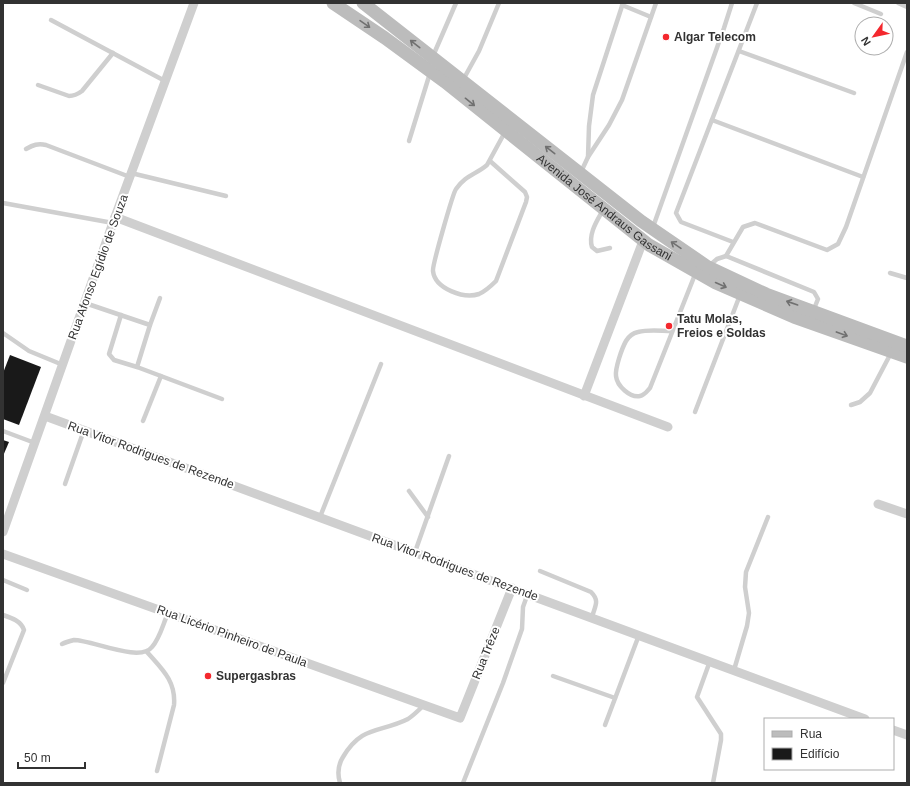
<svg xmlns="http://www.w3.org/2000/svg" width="910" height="786" font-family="Helvetica,sans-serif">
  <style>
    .building { fill: #191919 }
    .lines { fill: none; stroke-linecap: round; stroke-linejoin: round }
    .service { stroke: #cfcfcf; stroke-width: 4.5 }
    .minor { stroke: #cfcfcf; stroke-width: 9 }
    .secondary { stroke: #bcbcbc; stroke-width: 13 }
    .oneway { stroke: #707070 }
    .poi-dot { fill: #f4282e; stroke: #fff; stroke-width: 1.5 }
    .labels { text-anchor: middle; stroke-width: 4; stroke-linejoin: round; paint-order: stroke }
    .poi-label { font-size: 12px; font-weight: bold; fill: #323232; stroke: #fff; text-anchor: start }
    .street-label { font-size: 12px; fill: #323232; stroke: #fff }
  </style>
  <rect width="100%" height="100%" fill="#fff"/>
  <g class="building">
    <polygon points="10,355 41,367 19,425 3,419 3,373"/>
    <polygon points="3,440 9,442 3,456"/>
  </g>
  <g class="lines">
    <g class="service">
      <polyline points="854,3 881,14"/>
      <polyline points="898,3 907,7"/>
      <polyline points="622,5 651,17"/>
      <polyline points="51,20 165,81"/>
      <polyline points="739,51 854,93"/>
      <polyline points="433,56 456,3"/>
      <polyline points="463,80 479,51 499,3"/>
      <path d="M38 85 69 96C74 96 78 94 82 91L113 53"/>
      <polyline points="712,120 863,177"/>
      <polyline points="409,141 430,73"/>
      <path d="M26 149C33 145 38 143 46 145L130 177"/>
      <polyline points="588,157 589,126 593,95 623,3"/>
      <path d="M490 161 525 192 527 197 526 202 496 281C491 286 486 291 479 294 464 299 435 289 433 271 432 266 453 193 456 189 466 175 475 175 487 165L505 132"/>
      <polyline points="581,172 588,157 609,125 622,100 656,3"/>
      <polyline points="131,173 226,196"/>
      <polyline points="3,203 113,223"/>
      <path d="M603 210C597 221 588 234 592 247L597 251 610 248"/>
      <polyline points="653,227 724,28 732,3"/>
      <polyline points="733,242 681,222 676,213 757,3"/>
      <polyline points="726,256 743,227 755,223 827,250 838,244 846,227 907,52"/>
      <polyline points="709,266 717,259 726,256 814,292 818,299 814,309"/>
      <polyline points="890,273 907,278"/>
      <polyline points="85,303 150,325 137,367 222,399"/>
      <polyline points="121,315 109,354 114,360 137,367"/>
      <polyline points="150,325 160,298"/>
      <path d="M672 331C661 331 649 329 638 332 633 333 629 336 626 341 622 348 615 368 616 376 617 386 630 398 640 396 645 395 647 391 650 388L696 272"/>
      <polyline points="3,333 29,351 63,365"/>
      <polyline points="851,405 860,402 870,393 891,353"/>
      <polyline points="695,412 740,295"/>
      <polyline points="143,421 161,376"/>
      <polyline points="3,431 35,443"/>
      <polyline points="65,484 84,430"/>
      <polyline points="409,491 428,517"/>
      <polyline points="320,517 381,364"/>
      <polyline points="415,552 449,456"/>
      <path d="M540 571 591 592C600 601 595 606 592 617"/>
      <polyline points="3,580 27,590"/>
      <path d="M3 615C12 618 21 621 24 630L3 683"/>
      <path d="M62 644C66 642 70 641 74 640 92 640 140 663 152 647 160 638 163 624 168 613"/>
      <path d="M147 652C162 669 176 681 174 705L157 771"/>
      <polyline points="710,661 697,697 721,734 721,740 713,783"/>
      <polyline points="734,670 747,626 749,613 745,587 746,572 768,517"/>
      <polyline points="553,676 615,698"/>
      <polyline points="605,725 639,635"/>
      <path d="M340 783C337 773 338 765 343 757 362 725 380 733 408 719 414 715 419 710 424 705"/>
      <polyline points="463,783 503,683 522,629 523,607 528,593"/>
    </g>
    <g class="minor">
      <polyline points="115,217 668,427"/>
      <polyline points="584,396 643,241"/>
      <polyline points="45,416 865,719"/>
      <polyline points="878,504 907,514"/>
      <polyline points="3,532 115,217 194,3"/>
      <polyline points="3,554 460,718 512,588"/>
      <polyline points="893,730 907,735"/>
    </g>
    <g class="secondary">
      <path id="s1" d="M333 3 385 38 445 82 649 245 716 283 794 317 907 357"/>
      <polyline points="363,3 641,221 708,267 766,294 907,346"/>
    </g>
  </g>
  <defs><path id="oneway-shaft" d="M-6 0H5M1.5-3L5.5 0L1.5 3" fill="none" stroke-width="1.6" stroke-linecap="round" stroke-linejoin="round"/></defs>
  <g class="oneway">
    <use href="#oneway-shaft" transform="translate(365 24) rotate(35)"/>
    <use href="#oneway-shaft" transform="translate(415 44) rotate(-142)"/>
    <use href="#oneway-shaft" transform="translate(470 102) rotate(39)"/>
    <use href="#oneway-shaft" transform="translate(550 150) rotate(-142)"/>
    <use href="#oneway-shaft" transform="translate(676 245) rotate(-146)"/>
    <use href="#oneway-shaft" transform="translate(721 285) rotate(24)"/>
    <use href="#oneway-shaft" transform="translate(792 303) rotate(-161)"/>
    <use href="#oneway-shaft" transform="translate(842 334) rotate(20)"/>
  </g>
  <g class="poi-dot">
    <circle cx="666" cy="37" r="4"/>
    <circle cx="669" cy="326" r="4"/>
    <circle cx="208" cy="676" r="4"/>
  </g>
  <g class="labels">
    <g class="poi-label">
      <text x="674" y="41">Algar Telecom</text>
      <text x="677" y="323">Tatu Molas,<tspan x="677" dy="14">Freios e Soldas</tspan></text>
      <text x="216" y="680">Supergasbras</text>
    </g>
    <g class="street-label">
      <text dy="4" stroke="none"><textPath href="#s1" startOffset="340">Avenida José Andraus Gassani</textPath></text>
      <text transform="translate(98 267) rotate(-70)" y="4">Rua Afonso Egídio de Souza</text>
      <text transform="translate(151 455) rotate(20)" y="4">Rua Vitor Rodrigues de Rezende</text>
      <text transform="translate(455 567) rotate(20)" y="4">Rua Vitor Rodrigues de Rezende</text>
      <text transform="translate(232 636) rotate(20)" y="4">Rua Licério Pinheiro de Paula</text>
      <text transform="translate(486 653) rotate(-68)" y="4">Rua Trêze</text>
    </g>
  </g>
  <rect width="910" height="786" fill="none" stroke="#323232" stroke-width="8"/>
  <rect x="764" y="718" width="130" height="52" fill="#ffffff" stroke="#adadad"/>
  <rect x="772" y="731" width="20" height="6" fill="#bcbcbc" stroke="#adadad"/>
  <text x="800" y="738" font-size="12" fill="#323232">Rua</text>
  <rect x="772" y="748" width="20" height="12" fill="#191919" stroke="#adadad"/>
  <text x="800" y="758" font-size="12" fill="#323232">Edifício</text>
  <g transform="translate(874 36) rotate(237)"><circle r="19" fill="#ffffff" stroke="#adadad"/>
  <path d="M0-3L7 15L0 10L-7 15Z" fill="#f4282e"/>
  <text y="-6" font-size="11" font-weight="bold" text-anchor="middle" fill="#323232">N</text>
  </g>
  <path d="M18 762v6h67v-6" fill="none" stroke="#323232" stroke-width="2"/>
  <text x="24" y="762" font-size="12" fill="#323232" stroke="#ffffff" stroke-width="3" paint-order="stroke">50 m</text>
</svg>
